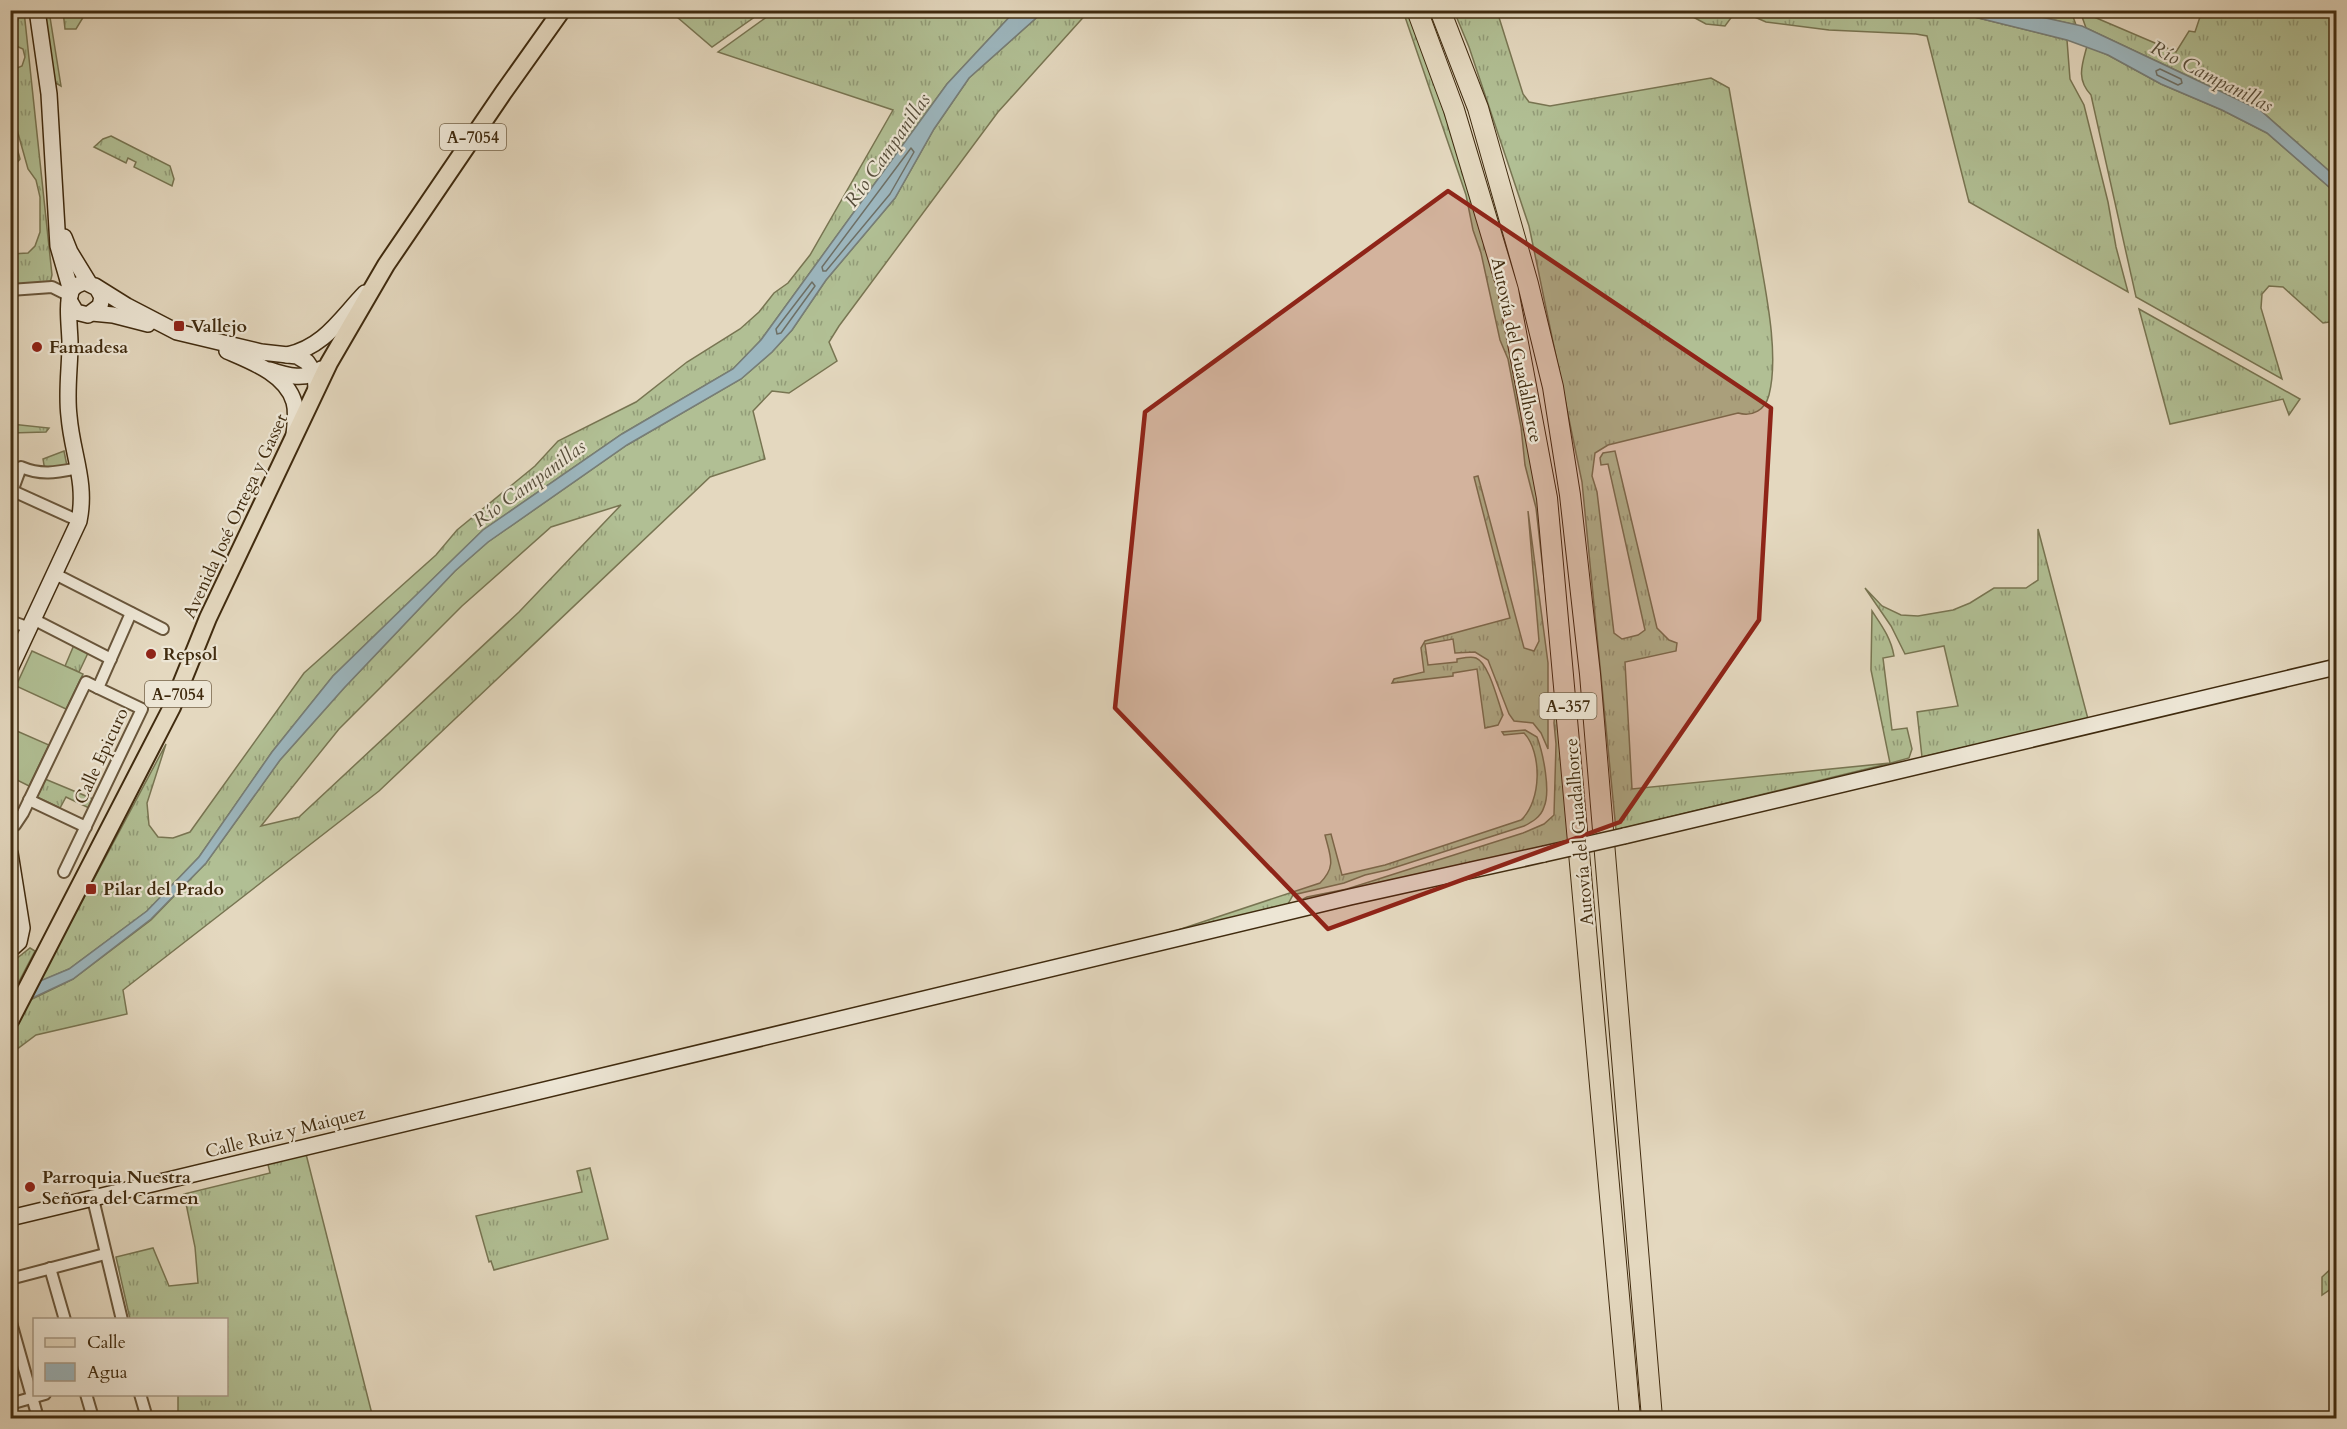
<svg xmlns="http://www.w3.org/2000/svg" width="2347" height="1429" font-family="Cardo,serif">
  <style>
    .grass { fill: url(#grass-tufts); stroke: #787552; stroke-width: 1.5; fill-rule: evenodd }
    .green { fill: #b1bf94; stroke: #787552; stroke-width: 1.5 }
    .water { fill: #9cb6be; stroke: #777e78; stroke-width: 1.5 }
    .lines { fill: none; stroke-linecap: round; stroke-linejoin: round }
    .shore { stroke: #6e7066; stroke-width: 1.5 }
    .street-casing { stroke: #69563b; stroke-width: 14 }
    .secondary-casing { stroke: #402b0f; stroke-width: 18 }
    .primary-casing { stroke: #402b0f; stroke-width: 20 }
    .highway-casing { stroke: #402b0f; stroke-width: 22 }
    .street { stroke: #ede6d5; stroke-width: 10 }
    .secondary { stroke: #ede6d5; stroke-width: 15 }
    .primary { stroke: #e4d8bf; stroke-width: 16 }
    .highway { stroke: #e4d8bf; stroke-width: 20 }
    .secondary-bridge-casing { stroke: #402b0f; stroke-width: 18; stroke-linecap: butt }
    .secondary-bridge { stroke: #ede6d5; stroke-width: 15 }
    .marked { fill: #8f2418; fill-opacity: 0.2; stroke: #8f2418; stroke-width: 4.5; stroke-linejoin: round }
    .poi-dot { fill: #8f2418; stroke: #ede6d5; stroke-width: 2 }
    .labels { text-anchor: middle; stroke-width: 4.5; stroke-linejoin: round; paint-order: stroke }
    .shield { fill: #ede6d5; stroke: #74634a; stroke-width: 1.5 }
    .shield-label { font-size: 16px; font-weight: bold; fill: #402b0f }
    .poi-label { font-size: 18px; font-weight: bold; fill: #402b0f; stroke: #ede6d5; text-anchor: start }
    .street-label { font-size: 18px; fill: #402b0f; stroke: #ede6d5 }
    .water-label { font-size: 20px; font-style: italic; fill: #574e3b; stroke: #ede6d5 }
  </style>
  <defs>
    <pattern id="grass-tufts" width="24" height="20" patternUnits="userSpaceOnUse" patternTransform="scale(1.5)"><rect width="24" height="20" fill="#b1bf94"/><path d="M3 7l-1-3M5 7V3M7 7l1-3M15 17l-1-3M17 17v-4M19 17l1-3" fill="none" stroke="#919b77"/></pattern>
  </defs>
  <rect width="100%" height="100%" fill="#e4d8bf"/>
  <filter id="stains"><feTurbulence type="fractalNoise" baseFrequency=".00333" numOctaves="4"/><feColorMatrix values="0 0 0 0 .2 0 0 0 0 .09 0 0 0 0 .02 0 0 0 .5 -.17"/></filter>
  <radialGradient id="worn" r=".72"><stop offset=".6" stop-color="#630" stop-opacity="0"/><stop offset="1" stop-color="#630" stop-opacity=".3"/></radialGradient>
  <g class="grass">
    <polygon points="20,11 24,11 52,275 50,283 11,284 11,254 28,253 35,246 40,232 40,197 36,180 28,169 16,126 15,113 11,107 10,67 15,69 22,66 25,57 23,49 12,44"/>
    <polygon points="41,11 49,11 61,86 52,81"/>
    <polygon points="63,11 63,10 87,11 76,29 65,29"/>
    <polygon points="670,11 763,11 712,47"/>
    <polygon points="775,11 1015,11 947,84 761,340 733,369 622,434 483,530 333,676 272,752 199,857 147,911 69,969 39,982 166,744 147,803 149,825 158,837 173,838 190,832 304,673 436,555 457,530 535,466 558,441 636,402 687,362 740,329 759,312 774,293 788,283 810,255 893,110 718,52"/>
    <path d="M1044 11H1089L998 112 839 326 829 342 837 361 789 393 772 391 753 411 765 459 710 477 379 791 123 990 127 1014 36 1035 12 1053 11 1058V1035L28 1001 73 979 151 920 206 863 280 760 344 688 455 571 488 542 627 445 741 379 772 352 792 330 826 280 895 198 934 129 969 78ZM621 505 519 612 299 817 261 826 339 729 462 606 551 527Z"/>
    <polygon points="1403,11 1409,11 1427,59 1487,245 1509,335 1542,507 1574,840 1298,905 1301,900 1307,897 1347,889 1523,833 1544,824 1554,815 1556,744 1554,723 1556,700 1553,658 1536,508 1525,465 1521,427 1508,359 1500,340 1481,253 1473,230 1466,195"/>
    <path d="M1454 11H1497L1523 94 1529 102 1550 106 1711 78 1729 88C1738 139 1747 190 1757 241 1764 284 1780 352 1769 395 1765 410 1753 417 1738 413L1608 445 1595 453 1592 476 1597 492 1614 633 1622 639 1638 635 1645 630 1608 464 1601 465 1600 458 1603 453 1615 451 1657 628 1669 640 1677 643 1676 651 1625 662 1632 789 1890 763 1871 670 1872 611C1882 626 1891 638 1894 656L1883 658 1892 730 1907 728 1912 749 1909 758 1891 763 1616 830 1582 482 1529 226 1469 47Z"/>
    <polygon points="1682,11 1736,11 1725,26 1706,24"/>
    <polygon points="1741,11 1950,11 2067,40 2070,79 2084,105 2108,202 2116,247 2128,292 1969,202 1927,36 1916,34 1829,30 1766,22"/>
    <polygon points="2014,11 2071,11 2076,25"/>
    <polygon points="2080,11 2176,52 2189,31 2195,32 2202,11 2336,11 2336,177 2260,110 2086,28"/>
    <path d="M2087 46 2108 55 2161 84 2222 110 2267 133 2336 193V321L2323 323 2283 287 2269 286 2262 294 2261 308 2282 379 2136 297 2091 95C2076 79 2082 65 2087 46Z"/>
    <polygon points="111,136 170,166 174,179 172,186 134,167 136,162 128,158 126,163 94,147 103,139"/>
    <polygon points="15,140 20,159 11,170 11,144"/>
    <polygon points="2139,309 2300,399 2289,415 2283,399 2170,424"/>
    <polygon points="11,424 49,428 46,432 11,433"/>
    <polygon points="64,451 67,466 45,471 43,459"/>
    <path d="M1478 476 1524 648 1534 651 1539 641 1528 511 1548 663V749L1541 733 1533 723 1514 721 1509 714 1488 660 1475 652 1455 653 1453 639 1425 644 1428 665 1457 662V659C1463 658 1471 656 1476 658 1489 663 1498 702 1503 715L1498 725 1485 728 1477 669 1453 673V676L1392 683 1394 679 1424 672 1421 648 1425 641 1510 618 1474 477Z"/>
    <polygon points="2038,529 2088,719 1922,757 1917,712 1958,706 1944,646 1905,654 1891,626 1865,588 1882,606 1901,615 1918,616 1953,610 1970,603 1994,588 2026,588 2038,580"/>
    <polygon points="74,645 89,651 79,672 65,666"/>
    <path d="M1525 730 1537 737C1543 753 1551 791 1544 807 1541 817 1532 822 1524 826L1387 870 1365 875 1344 883 1293 895 1288 904 1280 910 1166 934 1320 883C1337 866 1330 856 1325 835L1331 834 1342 875 1385 865 1521 820C1542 801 1542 752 1524 733L1504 735 1502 732Z"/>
    <polygon points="45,779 93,799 89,808 66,797 60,808 37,797"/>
    <polygon points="30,948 35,951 14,991 11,993 11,963"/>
    <polygon points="306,1154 373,1418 178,1418 178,1395 226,1394 226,1320 130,1319 116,1257 153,1248 169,1286 198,1283 195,1247 184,1194 270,1173 267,1160"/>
    <polygon points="590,1168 608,1239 494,1270 491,1261 489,1262 476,1216 582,1192 577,1171"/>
    <polygon points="2336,1264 2336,1289 2331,1289 2322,1295 2322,1277"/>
  </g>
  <g class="green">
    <polygon points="32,651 83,674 66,709 16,686"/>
    <polygon points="10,728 49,745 29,786 11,777"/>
  </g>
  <g class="water">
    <polygon points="1015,11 1044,11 969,78 934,129 895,198 826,280 792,330 772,352 741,379 627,445 488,542 455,571 344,688 280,760 206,863 151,919 73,979 11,1008 11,993 69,969 147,911 199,857 272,752 333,676 483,530 622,434 733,369 761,340 947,84"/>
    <polygon points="1950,11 2014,11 2082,26 2260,110 2336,177 2336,193 2267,133 2222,110 2161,84 2108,55 2067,40"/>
  </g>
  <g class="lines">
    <g class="shore">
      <polygon points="2160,69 2181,79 2182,83 2178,85 2157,75 2156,71"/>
      <polygon points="911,148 914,152 890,194 826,271 823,271 822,267"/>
      <polygon points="812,282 815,286 781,333 777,334 776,329"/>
    </g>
    <g class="street-casing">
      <g id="street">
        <polyline points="10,290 52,287 70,296"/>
        <polyline points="13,491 79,521"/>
        <path d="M10 497 21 467C42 476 58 472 79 468"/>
        <polyline points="55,574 163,629"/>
        <polyline points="33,619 111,659"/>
        <polyline points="10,621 30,628"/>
        <polyline points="29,800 86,827"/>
        <polyline points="10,826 15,825 23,813 86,682 98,688 131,613"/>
        <polyline points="64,872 142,709 98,688"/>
        <polyline points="93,1199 122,1320"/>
        <polyline points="50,1268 65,1320"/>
        <polyline points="10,1279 105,1254"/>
        <polyline points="10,1319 38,1418"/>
        <polyline points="86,1394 93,1418"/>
        <polyline points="140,1394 147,1418"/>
        <polyline points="10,1404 45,1394"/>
      </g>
    </g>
    <g class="secondary-casing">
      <g id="secondary">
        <polyline points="37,10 49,94 58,246 69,284 70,296"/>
        <polyline points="64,237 70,252 89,283"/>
        <polyline points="95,286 127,306 177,332 261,352 297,356 307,362 315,374 316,388"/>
        <polyline points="92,313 113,315 148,324"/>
        <path d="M227 351C250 361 286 374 294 402 297 412 295 424 294 435"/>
        <path d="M287 355C324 347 340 319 365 293"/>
        <path d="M270 370C287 376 306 381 321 369"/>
        <path d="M10 669 79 521C87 482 72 454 69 416 66 392 70 367 70 343 70 330 66 304 71 292 73 286 79 284 85 282L97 288 102 297 100 306 88 315 76 312 69 300"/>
        <polyline points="1624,836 2336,667"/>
        <polyline points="10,853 22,928 19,942 10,950"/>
        <polyline points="10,1218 1350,897 1544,854"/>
      </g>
    </g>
    <g class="primary-casing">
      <polyline id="primary" points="10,1021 172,707 208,618 329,363 386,265 503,93 562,10"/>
    </g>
    <g class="highway-casing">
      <g id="highway">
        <polyline points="1417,10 1454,110 1508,290 1547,498 1630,1418"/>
        <polyline points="1440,10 1478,108 1528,284 1553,387 1570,495 1590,674 1652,1418"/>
      </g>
    </g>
    <use href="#street" class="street"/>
    <use href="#secondary" class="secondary"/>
    <use href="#primary" class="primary"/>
    <use href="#highway" class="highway"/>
    <g class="secondary-bridge-casing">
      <polyline id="secondary-bridge" points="1544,854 1624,836"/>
    </g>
    <use href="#secondary-bridge" class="secondary-bridge"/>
  </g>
  <path class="marked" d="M1448 191 1771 408 1759 620 1620 822 1328 929 1115 708 1145 412Z"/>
  <g class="poi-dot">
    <rect x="173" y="320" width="12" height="12" rx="3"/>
    <circle cx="37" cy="347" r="6"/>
    <circle cx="151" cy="654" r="6"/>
    <rect x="85" y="883" width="12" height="12" rx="3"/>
    <circle cx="30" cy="1187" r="6"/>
  </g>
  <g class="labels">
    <g class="shield">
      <rect x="440" y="124" width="66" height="26" rx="4.5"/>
      <rect x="145" y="681" width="66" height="26" rx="4.5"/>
      <rect x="1539.5" y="693" width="57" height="26" rx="4.5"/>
    </g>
    <g class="shield-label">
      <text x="473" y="143">A-7054</text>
      <text x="178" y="700">A-7054</text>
      <text x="1568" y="712">A-357</text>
    </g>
    <g class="poi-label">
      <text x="191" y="332">Vallejo</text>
      <text x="49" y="353">Famadesa</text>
      <text x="163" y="660">Repsol</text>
      <text x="103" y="895">Pilar del Prado</text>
      <text x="42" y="1183">Parroquia Nuestra<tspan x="42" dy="21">Señora del Carmen</tspan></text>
    </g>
    <g class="street-label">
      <text transform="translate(1517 350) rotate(78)" y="6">Autovía del Guadalhorce</text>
      <text transform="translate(235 516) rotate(-65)" y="6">Avenida José Ortega y Gasset</text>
      <text transform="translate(101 756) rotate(-65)" y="6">Calle Epicuro</text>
      <text transform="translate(1579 832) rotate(-95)" y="6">Autovía del Guadalhorce</text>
      <text transform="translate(285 1132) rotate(-14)" y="6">Calle Ruiz y Maiquez</text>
    </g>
    <g class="water-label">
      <text transform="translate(2212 76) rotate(27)" y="7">Río Campanillas</text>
      <text transform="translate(887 150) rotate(-55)" y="7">Río Campanillas</text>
      <text transform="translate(529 483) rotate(-36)" y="7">Río Campanillas</text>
    </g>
  </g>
  <rect width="2347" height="1429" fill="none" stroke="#e4d8bf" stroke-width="36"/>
  <rect x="12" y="12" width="2323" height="1405" fill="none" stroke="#402b0f" stroke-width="3"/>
  <rect x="18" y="18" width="2311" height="1393" fill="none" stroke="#402b0f" stroke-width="1.5"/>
  <rect x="33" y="1318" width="195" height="78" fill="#ede6d5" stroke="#a89b86" stroke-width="1.5"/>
  <rect x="45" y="1338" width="30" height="9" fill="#e4d8bf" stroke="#a89b86" stroke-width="1.5"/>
  <text x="87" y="1348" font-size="18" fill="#402b0f">Calle</text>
  <rect x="45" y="1363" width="30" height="18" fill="#9cb6be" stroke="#a89b86" stroke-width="1.5"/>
  <text x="87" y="1378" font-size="18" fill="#402b0f">Agua</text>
  <rect width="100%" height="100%" filter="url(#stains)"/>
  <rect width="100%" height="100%" fill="url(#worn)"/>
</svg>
